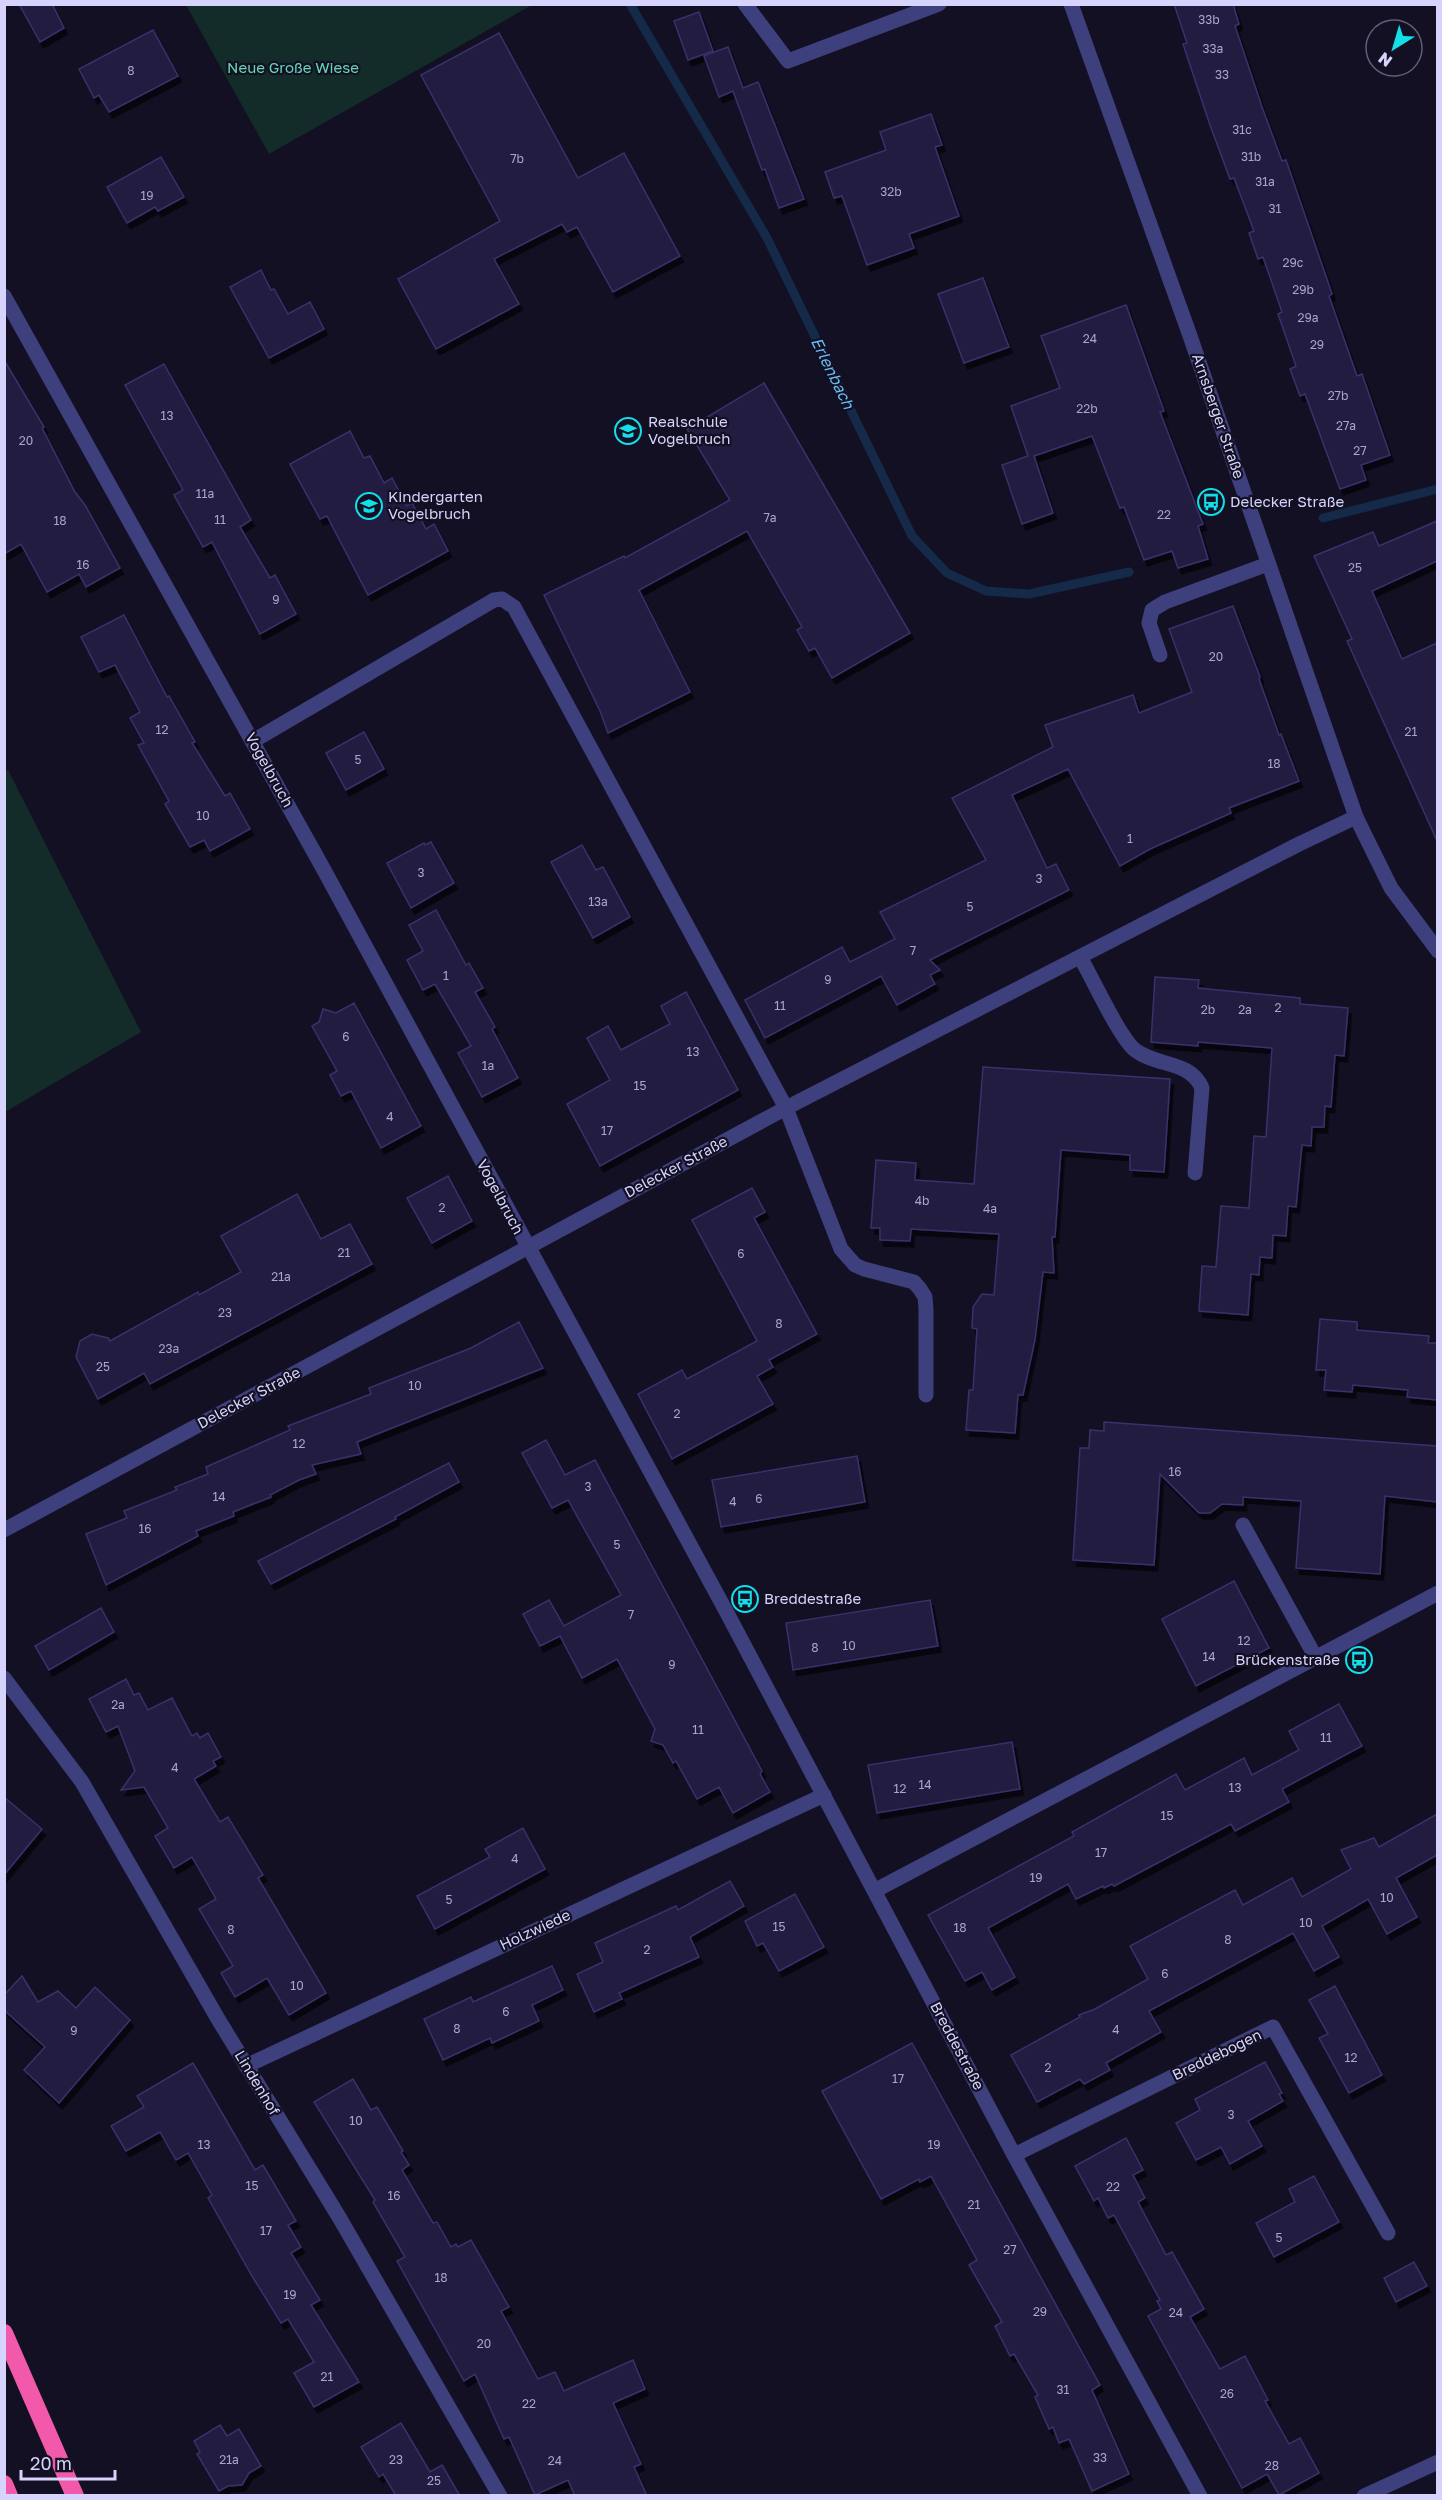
<svg xmlns="http://www.w3.org/2000/svg" width="1442" height="2500" font-family="'Golos Text',sans-serif">
	<style>
		.green { fill: #132b29 }
		.lines { fill: none; stroke-linecap: round; stroke-linejoin: round }
		.stream { stroke: #142a48; stroke-width: 9 }
		.building { fill: #221d41; stroke: #39316b; stroke-width: 1.5; filter: url(#shadow) }
		.minor { stroke: #3e3f7d; stroke-width: 15 }
		.highway { stroke: #f259aa; stroke-width: 18 }
		.labels { text-anchor: middle; stroke-width: 4.5; stroke-linejoin: round; paint-order: stroke }
		.number-label { font-size: 12px; fill: #a9a6cd }
		.park-label { font-size: 15px; fill: #66d6b4; stroke: #121022 }
		.street-label { font-size: 15px; fill: #d6d4fc; stroke: #121022 }
		.poi-label { font-size: 15px; fill: #d6d4fc; stroke: #121022; text-anchor: start }
		.water-label { font-size: 16px; font-style: italic; fill: #6abbf3; stroke: #121022 }
	</style>
	<defs>
		<filter id="shadow"><feDropShadow dx="3.5" dy="6" stdDeviation="0" flood-color="#0009"/></filter>
	</defs>
	<rect width="100%" height="100%" fill="#121022"/>
	<g class="green">
		<path d="M186,5h346l-263,149z"/>
		<path d="M8,770l133,262 -136,80 -1,-340z"/>
	</g>
	<g class="lines">
		<g class="stream">
			<path d="M630,4l137,234 145,298 35,37 39,18 43,3 100,-22"/>
			<path d="M1323,518l115,-29"/>
		</g>
	</g>
	<g class="building">
		<path d="M19,4h33l12,24 -24,14z"/>
		<path d="M1174,4h59l6,20 -4,2 27,81 20,54 4,-1 46,134 -3,2 28,80 5,-2 28,81 -29,10 5,15 -26,9 -35,-95 -5,2 -10,-27 6,-3 -18,-52 4,-2 -19,-55 -5,2 -9,-26 5,-2 -20,-53 -4,1 -20,-54 -27,-81 4,-1z"/>
		<path d="M699,12l14,39 -25,9 -14,-39z"/>
		<path d="M153,30l25,46 -69,36 -10,-17 -5,3 -15,-29z"/>
		<path d="M499,33l79,145 46,-25 56,103 -67,36 -36,-65 -10,5 -5,-8 -68,35 25,45 -83,45 -38,-70 102,-58 -79,-146z"/>
		<path d="M728,47l15,41 15,-6 46,117 -25,9 -14,-39 -3,1 -29,-79 -14,6 -15,-41z"/>
		<path d="M931,114l11,31 -7,2 24,69 -50,18 5,14 -47,17 -25,-69 -8,2 -9,-26 61,-22 -6,-18z"/>
		<path d="M161,157l23,40 -26,14 -3,-4 -28,16 -20,-36z"/>
		<path d="M261,270l10,20 3,-1 14,25 22,-12 14,27 -55,29 -39,-71z"/>
		<path d="M983,278l26,69 -45,16 -26,-69z"/>
		<path d="M1126,305l38,106 -4,1 43,112 -5,2 10,33 -30,9 -6,-17 -28,9 -20,-53 -4,1 -28,-72 -58,20 19,57 -31,11 -20,-59 26,-9 -17,-50 49,-18 -19,-52z"/>
		<path d="M4,360l40,67 -2,1 33,64 10,13 35,63 -34,19 -7,-13 -32,18 -26,-48 -17,10z"/>
		<path d="M164,364l87,156 -11,7 30,51 5,-3 21,39 -36,20 -48,-92 -9,5 -29,-52 9,-5 -58,-105z"/>
		<path d="M764,383l146,250 -78,45 -17,-30 -6,3 -12,-21 5,-3 -55,-96 -108,59 51,102 -82,41 -8,-22 -56,-116 80,-39 1,2 105,-58 -43,-71z"/>
		<path d="M350,431l14,27 6,-2 14,27 8,-5 15,28 5,-3 14,26 8,-5 14,27 -80,44 -41,-79 -7,3 -30,-55z"/>
		<path d="M1437,521v40l-65,30 30,68 35,-16v198l-90,-200 5,-2 -38,-83 59,-24 6,14z"/>
		<path d="M1233,606l27,71 -1,2 20,56 2,-1 18,47 -70,27 2,5 -81,36 -30,17 -52,-97 -56,26 35,73 9,-4 13,26 -139,70 10,10 -10,5 5,9 -38,21 -16,-29 -116,62 -20,-38 97,-53 8,15 45,-23 -15,-27 106,-52 -34,-62 101,-51 -8,-22 88,-30 6,18 53,-21 -23,-63z"/>
		<path d="M124,615l43,82 2,-1 26,46 -3,1 33,53 5,-3 20,36 -40,22 -6,-11 -14,7 -25,-43 4,-3 -31,-56 6,-2 -14,-25 10,-6 -25,-47 -16,7 -18,-35z"/>
		<path d="M364,732l20,37 -38,21 -20,-37z"/>
		<path d="M431,842l23,41 -43,25 -24,-45 37,-20 1,2z"/>
		<path d="M582,845l14,25 7,-3 27,50 -37,21 -42,-76z"/>
		<path d="M436,910l30,55 3,-2 14,25 -8,4 20,35 -3,2 26,49 -36,19 -24,-44 13,-7 -36,-62 -12,6 -16,-30 16,-9 -14,-26z"/>
		<path d="M1155,977l44,3 -1,8 102,10v6l48,4 -4,48 -9,-1 -4,52 -6,-1 -1,21h-12l-1,19 -9,-1 -6,62 -8,-1 -2,30 -13,-1 -1,23 -12,-1 -1,18 -8,-1 -3,41 -49,-4 3,-45 14,1 5,-61 28,2 5,-72 12,1 6,-89 -74,-6v4l-47,-4z"/>
		<path d="M686,992l52,98 -138,76 -33,-62 43,-24 -23,-42 21,-12 13,24 49,-26 -9,-18z"/>
		<path d="M354,1003l67,123 -40,22 -30,-57 -10,5 -11,-21 7,-4 -25,-45 7,-4 4,-13 13,4z"/>
		<path d="M983,1067l187,12 -6,93 -34,-2v-15l-69,-5 -6,87h-3l2,36 -11,-1 -8,68 -12,55h-5l-3,38 -49,-3 3,-40h4l4,-61 -5,-1 1,-21 9,-13 12,1 5,-61 -88,-5 -1,12 -30,-1v-12h-9l5,-68 40,3 -1,17 59,4z"/>
		<path d="M448,1176l24,45 -40,22 -25,-45z"/>
		<path d="M752,1188l13,24 -11,6 63,116 -48,26 4,7 -16,9 16,28 -101,55 -34,-65 44,-24 5,9 70,-38 -65,-121z"/>
		<path d="M297,1194l24,45 29,-15 22,40 -222,120 -6,-11 -46,26 -22,-42 4,-16 12,-7 16,4 2,3 88,-49 1,3 42,-23 -20,-36z"/>
		<path d="M1320,1319l37,3v8l72,6 -1,7h9v57l-30,-3 1,-7 -55,-5 -1,7 -28,-2 2,-20h-10z"/>
		<path d="M519,1322l24,46 -186,74 4,12 -49,11 4,9 -17,6 -29,15 1,2 -38,15 1,4 -38,15 2,5 -92,49 -20,-51 41,-16 -3,-7 53,-21 -2,-3 33,-13 -2,-7 84,-37 -2,-4 83,-32 -2,-6 102,-40z"/>
		<path d="M1104,1422l333,24v56l-52,-6 -5,78 -84,-6 5,-67 -58,-4v8l-21,-1 -12,9h-11l-39,-39 -6,91 -81,-5 7,-112h9l1,-18 14,1z"/>
		<path d="M546,1440l19,35 30,-15 167,311 -2,3 10,18 -37,21 -14,-26 -22,12 -21,-38 -3,2 -10,-18 -12,-4 4,-12 -38,-70 -35,19 -22,-42 -20,10 -17,-32 26,-14 15,26 57,-31 -53,-95 -16,8 -30,-55z"/>
		<path d="M857,1456l8,46 -144,25 -9,-47z"/>
		<path d="M449,1463l10,19 -64,35 1,2 -125,65 -13,-23z"/>
		<path d="M1234,1581l35,67 -73,38 -34,-67z"/>
		<path d="M930,1600l8,46 -145,24 -7,-47z"/>
		<path d="M101,1608l13,24 -65,38 -14,-24z"/>
		<path d="M126,1679l8,16 5,-2 9,17 24,-12 20,38 5,-3 3,5 8,-5 13,24 -8,4 3,5 -22,13 26,43 8,-5 35,58 -5,3 68,115 -37,22 -22,-37 -32,19 -14,-24 12,-7 -34,-57 17,-10 -24,-42 -18,11 -19,-32 13,-8 -24,-41 -23,3 14,-19 -17,-45 -12,6 -17,-33z"/>
		<path d="M1339,1704l23,42 -80,43 7,13 -54,29 -4,-7 -117,62 -2,-2 -8,4 -1,-2 -27,13 -8,-15 -80,44 27,49 -23,13 -10,-18 -17,9 -37,-66 146,-79 -2,-4 104,-58 9,16 59,-32 8,17 47,-25 -10,-19z"/>
		<path d="M1012,1742l8,47 -143,24 -9,-48z"/>
		<path d="M4,1797l38,32 -38,46z"/>
		<path d="M1437,1814v41l-41,23 21,39 -30,17 -19,-35 -46,27 17,31 -25,14 -21,-38 -144,78 12,21 -55,31 4,7 -26,14 -4,-5 -43,23 -26,-47 69,-38 -1,-2 16,-6 53,-30 -18,-33 105,-56 8,15 49,-27 10,19 49,-28 -10,-19 33,-12 5,9z"/>
		<path d="M523,1828l22,41 -110,60 -18,-33 73,-39 -5,-8z"/>
		<path d="M730,1881l14,25 -54,31 9,20 -80,36 3,6 -28,13 -17,-38 26,-12 -8,-19 81,-37 2,4z"/>
		<path d="M795,1894l29,53 -45,24 -16,-28 -6,3 -12,-25z"/>
		<path d="M552,1966l11,24 -31,15 7,16 -47,22 -2,-5 -47,22 -19,-41 47,-22 2,5z"/>
		<path d="M22,1976l16,26 20,-11 18,17 19,-21 35,33 -71,83 -35,-33 21,-23 -41,-37v-15z"/>
		<path d="M1335,1986l47,89 -33,18 -30,-55 9,-4 -19,-34z"/>
		<path d="M912,2043l188,342 -8,5 37,84 -37,17 -23,-52 -10,4 -6,-16 -4,2 -14,-32 3,-2 -24,-41 -4,2 -15,-30 7,-4 -33,-57 8,-5 -46,-84 -11,6 -1,-3 -38,20 -59,-108z"/>
		<path d="M1265,2062l17,31 -3,1 4,7 -35,20 14,25 -32,18 -9,-17 -25,13 -20,-37 24,-13 -5,-11z"/>
		<path d="M193,2063l62,107 8,-5 33,56 -8,4 13,22 -10,6 29,47 -9,5 48,77 -45,25 -20,-34 20,-11 -26,-43 -7,4 -29,-47 -44,-78 4,-3 -24,-42 -12,7 -16,-28 -34,19 -15,-25 33,-19 -7,-11z"/>
		<path d="M353,2079l18,31 6,-3 26,44 -2,1 8,13 -7,5 31,53 4,-1 14,25 5,-3 2,3 13,-7 38,67 -8,4 37,68 17,-7 9,19 69,-31 12,29 -32,14 28,61 -7,3 13,29h-72l-7,-16 -33,15 -26,-58 -5,2 -29,-65 -11,7 -67,-120 8,-4 -32,-55 2,-2 -61,-98z"/>
		<path d="M1126,2138l17,32 -10,5 12,23 -7,4 28,53 6,-3 32,57 -14,8 30,52 25,-13 23,44 -3,1 24,43 11,-6 19,35 -40,22 -12,-21 -25,14 -94,-172 13,-7 -4,-8 3,-1 -46,-85 -6,3 -10,-20 -4,3 -19,-35z"/>
		<path d="M1314,2176l25,46 -65,35 -18,-34 39,-21 -6,-13z"/>
		<path d="M1414,2262l13,24 -31,16 -12,-24z"/>
		<path d="M401,2423l29,49 12,-7 18,31h-68l3,-2 -12,-20 -4,3 -18,-30z"/>
		<path d="M220,2425l7,11 12,-7 22,37 -12,7 -7,12 -14,1 -9,5 -22,-37 3,-2 -6,-11z"/>
	</g>
	<g class="lines">
		<g class="minor">
			<path d="M745,4l43,57 151,-57"/>
			<path d="M1071,4l118,329 167,484 35,71 47,63"/>
			<path d="M4,296l320,574 402,741 288,544 186,341"/>
			<path d="M1160,655l-11,-32 3,-13 13,-8 103,-38"/>
			<path d="M253,741l241,-141 8,-1 12,8 272,501 55,141 14,16 9,4 50,13 6,7 5,8 1,12v86"/>
			<path d="M1080,957c12,20 39,80 55,93 22,17 55,10 67,38l-7,85"/>
			<path d="M1243,1525l73,133"/>
			<path d="M4,1530l782,-422 513,-264 57,-27"/>
			<path d="M4,1678l78,104 136,237 121,198 161,279"/>
			<path d="M876,1890l562,-297"/>
			<path d="M246,2066l578,-271"/>
			<path d="M1014,2155l259,-128 115,206"/>
			<path d="M1364,2496l74,-34"/>
		</g>
		<g class="highway">
			<path d="M4,2333l71,163"/>
			<path d="M4,2484l5,12"/>
		</g>
	</g>
	<defs>
		<symbol id="school-ring" viewBox="-11 -11 22 22"><circle r="9.5" fill="#121022" stroke="#13dfe9" stroke-width="1.5"/><path d="M0-5L7-2L0 1L-7-2ZM-4 1L0 2.5L4 1V4Q0 6-4 4Z" fill="#13dfe9"/></symbol>
		<symbol id="bus-ring" viewBox="-11 -11 22 22"><circle r="9.5" fill="#121022" stroke="#13dfe9" stroke-width="1.5"/><path d="M-5-6H5V4H4V6H2V4H-2V6H-4V4H-5ZM-3.5-4V0h7V-4ZM-3.5 1.2v1.5H-2V1.2ZM2 1.2v1.5H3.5V1.2Z" fill="#13dfe9"/></symbol>
	</defs>
	<g fill-rule="evenodd">
		<use href="#school-ring" x="613" y="416" width="30" height="30"/>
		<use href="#bus-ring" x="1196" y="487" width="30" height="30"/>
		<use href="#school-ring" x="354" y="491" width="30" height="30"/>
		<use href="#bus-ring" x="730" y="1584" width="30" height="30"/>
		<use href="#bus-ring" x="1344" y="1645" width="30" height="30"/>
	</g>
	<g class="labels">
		<g class="number-label">
			<text x="1209" y="24">33b</text>
			<text x="1213" y="53">33a</text>
			<text x="131" y="75">8</text>
			<text x="1222" y="79">33</text>
			<text x="1242" y="134">31c</text>
			<text x="1251" y="161">31b</text>
			<text x="517" y="163">7b</text>
			<text x="1265" y="186">31a</text>
			<text x="891" y="196">32b</text>
			<text x="147" y="200">19</text>
			<text x="1275" y="213">31</text>
			<text x="1293" y="267">29c</text>
			<text x="1303" y="294">29b</text>
			<text x="1308" y="322">29a</text>
			<text x="1090" y="343">24</text>
			<text x="1317" y="349">29</text>
			<text x="1338" y="400">27b</text>
			<text x="1087" y="413">22b</text>
			<text x="167" y="420">13</text>
			<text x="1346" y="430">27a</text>
			<text x="26" y="445">20</text>
			<text x="1360" y="455">27</text>
			<text x="205" y="498">11a</text>
			<text x="1164" y="519">22</text>
			<text x="770" y="522">7a</text>
			<text x="220" y="524">11</text>
			<text x="60" y="525">18</text>
			<text x="83" y="569">16</text>
			<text x="1355" y="572">25</text>
			<text x="276" y="604">9</text>
			<text x="1216" y="661">20</text>
			<text x="162" y="734">12</text>
			<text x="1411" y="736">21</text>
			<text x="358" y="764">5</text>
			<text x="1274" y="768">18</text>
			<text x="203" y="820">10</text>
			<text x="1130" y="843">1</text>
			<text x="421" y="877">3</text>
			<text x="1039" y="883">3</text>
			<text x="598" y="906">13a</text>
			<text x="970" y="911">5</text>
			<text x="913" y="955">7</text>
			<text x="446" y="980">1</text>
			<text x="828" y="984">9</text>
			<text x="780" y="1010">11</text>
			<text x="1278" y="1012">2</text>
			<text x="1208" y="1014">2b</text>
			<text x="1245" y="1014">2a</text>
			<text x="346" y="1041">6</text>
			<text x="693" y="1056">13</text>
			<text x="488" y="1070">1a</text>
			<text x="640" y="1090">15</text>
			<text x="390" y="1121">4</text>
			<text x="607" y="1135">17</text>
			<text x="922" y="1205">4b</text>
			<text x="442" y="1212">2</text>
			<text x="990" y="1213">4a</text>
			<text x="344" y="1257">21</text>
			<text x="741" y="1258">6</text>
			<text x="281" y="1281">21a</text>
			<text x="225" y="1317">23</text>
			<text x="779" y="1328">8</text>
			<text x="169" y="1353">23a</text>
			<text x="103" y="1371">25</text>
			<text x="415" y="1390">10</text>
			<text x="677" y="1418">2</text>
			<text x="299" y="1448">12</text>
			<text x="1175" y="1476">16</text>
			<text x="588" y="1491">3</text>
			<text x="219" y="1501">14</text>
			<text x="759" y="1503">6</text>
			<text x="733" y="1506">4</text>
			<text x="145" y="1533">16</text>
			<text x="617" y="1549">5</text>
			<text x="631" y="1619">7</text>
			<text x="1244" y="1645">12</text>
			<text x="849" y="1650">10</text>
			<text x="815" y="1652">8</text>
			<text x="1209" y="1661">14</text>
			<text x="672" y="1669">9</text>
			<text x="118" y="1709">2a</text>
			<text x="698" y="1734">11</text>
			<text x="1326" y="1742">11</text>
			<text x="175" y="1772">4</text>
			<text x="925" y="1789">14</text>
			<text x="1235" y="1792">13</text>
			<text x="900" y="1793">12</text>
			<text x="1167" y="1820">15</text>
			<text x="1101" y="1857">17</text>
			<text x="515" y="1863">4</text>
			<text x="1036" y="1882">19</text>
			<text x="1387" y="1902">10</text>
			<text x="449" y="1904">5</text>
			<text x="1306" y="1927">10</text>
			<text x="779" y="1931">15</text>
			<text x="960" y="1932">18</text>
			<text x="231" y="1934">8</text>
			<text x="1228" y="1944">8</text>
			<text x="647" y="1954">2</text>
			<text x="1165" y="1978">6</text>
			<text x="297" y="1990">10</text>
			<text x="506" y="2016">6</text>
			<text x="457" y="2033">8</text>
			<text x="1116" y="2034">4</text>
			<text x="74" y="2035">9</text>
			<text x="1351" y="2062">12</text>
			<text x="1048" y="2072">2</text>
			<text x="898" y="2083">17</text>
			<text x="1231" y="2119">3</text>
			<text x="356" y="2125">10</text>
			<text x="204" y="2149">13</text>
			<text x="934" y="2149">19</text>
			<text x="252" y="2190">15</text>
			<text x="1113" y="2191">22</text>
			<text x="394" y="2200">16</text>
			<text x="974" y="2209">21</text>
			<text x="266" y="2235">17</text>
			<text x="1279" y="2242">5</text>
			<text x="1010" y="2254">27</text>
			<text x="441" y="2282">18</text>
			<text x="290" y="2299">19</text>
			<text x="1040" y="2316">29</text>
			<text x="1176" y="2317">24</text>
			<text x="484" y="2348">20</text>
			<text x="327" y="2381">21</text>
			<text x="1063" y="2394">31</text>
			<text x="1227" y="2398">26</text>
			<text x="529" y="2408">22</text>
			<text x="1100" y="2462">33</text>
			<text x="229" y="2464">21a</text>
			<text x="396" y="2464">23</text>
			<text x="555" y="2465">24</text>
			<text x="1272" y="2470">28</text>
			<text x="434" y="2485">25</text>
		</g>
		<g class="park-label">
			<text x="293" y="73">Neue Große Wiese</text>
		</g>
		<g class="street-label">
			<text transform="translate(1218 416) rotate(71)" y="5">Arnsberger Straße</text>
			<text transform="translate(269 770) rotate(61)" y="5">Vogelbruch</text>
			<text transform="translate(676 1167) rotate(-28)" y="5">Delecker Straße</text>
			<text transform="translate(500 1197) rotate(62)" y="5">Vogelbruch</text>
			<text transform="translate(249 1398) rotate(-28)" y="5">Delecker Straße</text>
			<text transform="translate(535 1930) rotate(-25)" y="5">Holzwiede</text>
			<text transform="translate(957 2046) rotate(62)" y="5">Breddestraße</text>
			<text transform="translate(1217 2055) rotate(-26)" y="5">Breddebogen</text>
			<text transform="translate(257 2083) rotate(59)" y="5">Lindenhof</text>
		</g>
		<g class="poi-label">
			<text x="648" y="427">Realschule<tspan x="648" dy="17">Vogelbruch</tspan></text>
			<text x="388" y="502">Kindergarten<tspan x="388" dy="17">Vogelbruch</tspan></text>
			<text x="1230" y="507">Delecker Straße</text>
			<text x="764" y="1604">Breddestraße</text>
			<text x="1340" y="1665" text-anchor="end">Brückenstraße</text>
		</g>
		<g class="water-label">
			<text transform="translate(833 373) rotate(64)" y="6">Erlenbach</text>
		</g>
	</g>
	<rect width="1442" height="2500" fill="none" stroke="#d6d4fc" stroke-width="12"/>
	<g transform="translate(1394 48) rotate(217)"><circle r="28" fill="#121022" stroke="#605e79" stroke-width="1.5"/>
	<path d="M0-4.5L10 22L0 15L-10 22Z" fill="#13dfe9"/>
	<text y="-9" font-size="16" font-weight="bold" text-anchor="middle" fill="#d6d4fc">N</text>
	</g>
	<path d="M21 2470v9h94v-9" fill="none" stroke="#d6d4fc" stroke-width="3"/>
	<text x="30" y="2470" font-size="18" fill="#d6d4fc" stroke="#121022" stroke-width="4.5" paint-order="stroke">20 m</text>
</svg>
